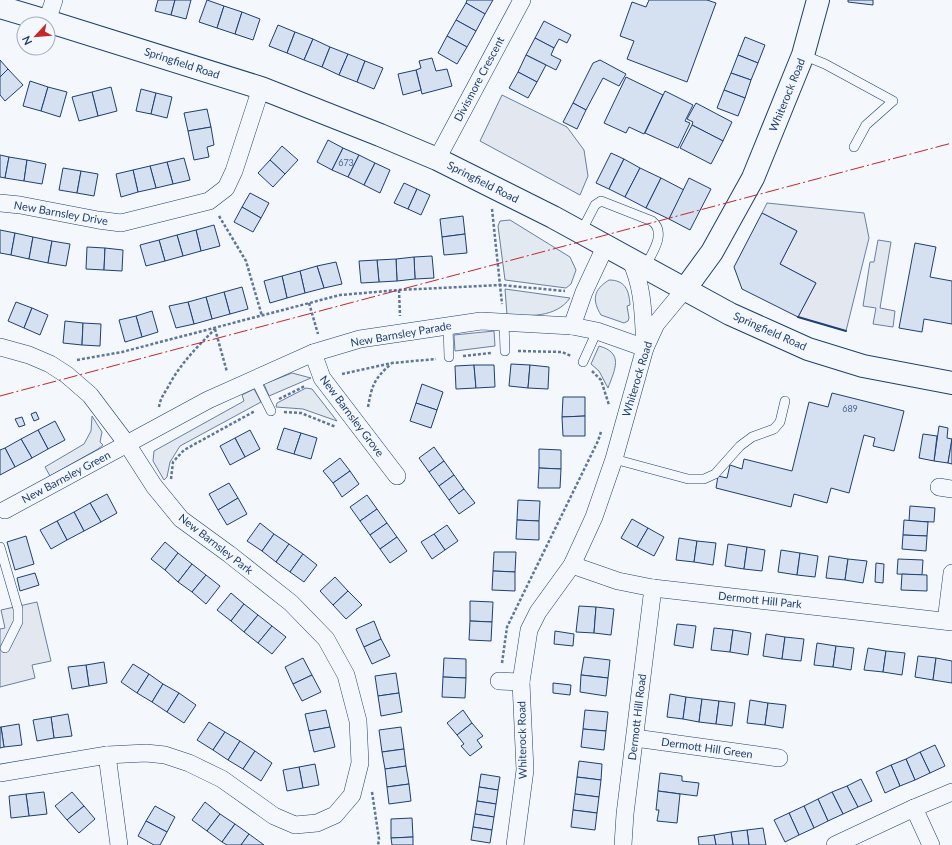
<svg xmlns="http://www.w3.org/2000/svg" width="952" height="845" font-family="Lato,sans-serif">
	<style>
		.green { fill: #e3e9f0; stroke: #687fa3 }
		.parking { fill: #e3e8f0; stroke: #687fa3 }
		.building { fill: #d5e0f0; stroke: #1d3f73 }
		.lines { fill: none; stroke-linecap: round; stroke-linejoin: round }
		.lane-casing { stroke: #1d3f73; stroke-width: 10 }
		.street-casing { stroke: #1d3f73; stroke-width: 18 }
		.secondary-casing { stroke: #1d3f73; stroke-width: 24 }
		.highway-casing { stroke: #1d3f73; stroke-width: 24 }
		.path { stroke: #5e769c; stroke-width: 2.5; stroke-dasharray: 3 2; stroke-linecap: butt }
		.lane { stroke: #f4f7fb; stroke-width: 9 }
		.street { stroke: #f4f7fb; stroke-width: 17 }
		.secondary { stroke: #f4f7fb; stroke-width: 22 }
		.highway { stroke: #f4f7fb; stroke-width: 22 }
		.wall { stroke: #1d3f73; stroke-width: 2 }
		.power { stroke: #c62828; stroke-width: 1; stroke-dasharray: 14 3 2 3; stroke-linecap: butt }
		.labels { text-anchor: middle; stroke-width: 3; stroke-linejoin: round; paint-order: stroke }
		.number-label { font-size: 9px; fill: #4b6792 }
		.street-label { font-size: 11px; fill: #1d3f73; stroke: #f4f7fb }
	</style>
	<rect width="100%" height="100%" fill="#f4f7fb"/>
	<g class="green">
		<path d="M510,220l60,37 6,13 -5,14 -5,4 -61,-8 -7,-54 2,-5z"/>
		<path d="M609,280c16,0 20,10 21,25l-3,1 2,12 -1,3 -4,2 -23,-8c-9,-15 -8,-25 8,-35z"/>
		<path d="M505,289l65,9c-14,20 -41,18 -63,17z"/>
		<path d="M494,331l1,15 -40,5 -1,-16z"/>
		<path d="M599,346c25,7 16,23 9,42l-9,-17 -8,-7z"/>
		<path d="M292,373l19,5 -42,18 -5,-12z"/>
		<path d="M306,388l6,1 25,32 -34,-12 -27,-2 1,-4z"/>
		<path d="M254,389l7,13 -81,44 -10,16 -3,15 -3,3 -11,-19 1,-10 90,-50 -2,-6z"/>
		<path d="M92,416l10,16 -2,10 3,3 -5,4 -48,27 -5,-9 39,-23 7,-13z"/>
	</g>
	<g class="parking">
		<path d="M502,95l65,32 17,23 4,26 -8,19 -100,-54z"/>
		<path d="M767,203l97,10 5,25 -23,93 -48,-14 18,-34 -36,-19 17,-33 -35,-18z"/>
		<path d="M878,240l13,2 -11,66 15,3 -2,16 -20,-3 3,-16 -13,-2 7,-44h4z"/>
		<path d="M37,602l14,59 -19,4 3,13 -35,9v-58l5,-1 -4,-18z"/>
	</g>
	<g class="building">
		<path d="M158,0h17l-4,15 -16,-4z"/>
		<path d="M175,0h16l-5,19 -15,-4z"/>
		<path d="M207,0l17,6 -7,22 -18,-6z"/>
		<path d="M467,0h26l-8,14 -19,-11z"/>
		<path d="M649,0h58l9,3 -29,79 -60,-23 7,-18 -14,-5 12,-34 14,5z"/>
		<path d="M848,0h25v5l-25,-3z"/>
		<path d="M466,3l19,11 -9,17 -20,-11z"/>
		<path d="M224,6l18,6 -7,22 -18,-6z"/>
		<path d="M242,12l18,7 -7,21 -18,-6z"/>
		<path d="M456,20l20,11 -9,16 -20,-11z"/>
		<path d="M544,21l27,14 -4,8 -8,-4 -5,9 -19,-10z"/>
		<path d="M278,25l17,7 -8,21 -18,-7z"/>
		<path d="M295,32l18,7 -9,21 -17,-7z"/>
		<path d="M447,36l20,11 -10,17 -19,-11z"/>
		<path d="M745,37l20,8 -7,18 -20,-8z"/>
		<path d="M535,38l19,10 -3,7 10,5 -5,10 -30,-15z"/>
		<path d="M313,39l17,8 -8,20 -18,-7z"/>
		<path d="M330,47l18,7 -9,21 -17,-8z"/>
		<path d="M348,54l17,7 -8,21 -18,-7z"/>
		<path d="M526,55l20,10 -9,17 -19,-10z"/>
		<path d="M738,55l20,8 -7,17 -20,-7z"/>
		<path d="M432,58l4,13 11,-2 5,17 -30,8 -6,-24 5,-2 -2,-7z"/>
		<path d="M0,60l8,9 -8,8z"/>
		<path d="M600,60l26,14 -7,12 -16,-8 -17,32 -13,-7 20,-40z"/>
		<path d="M365,61l18,7 -9,21 -17,-7z"/>
		<path d="M8,69l15,16 -18,16 -5,-6v-18z"/>
		<path d="M416,70l5,20 -18,5 -5,-21z"/>
		<path d="M518,72l19,10 -9,16 -19,-10z"/>
		<path d="M731,73l20,7 -6,18 -21,-8z"/>
		<path d="M626,77l37,18 -19,39 -15,-7 -3,6 -22,-10z"/>
		<path d="M30,81l18,6 -7,24 -18,-5z"/>
		<path d="M48,87l19,5 -7,25 -19,-6z"/>
		<path d="M111,87l6,24 -19,5 -6,-24z"/>
		<path d="M141,89l15,4 -5,21 -15,-3z"/>
		<path d="M724,90l21,8 -7,18 -21,-8z"/>
		<path d="M665,91l28,14 -8,16 5,2 -12,25 -33,-15z"/>
		<path d="M92,92l6,24 -19,5 -7,-24z"/>
		<path d="M156,93l16,4 -5,21 -16,-4z"/>
		<path d="M573,103l13,7 -9,19 -14,-7z"/>
		<path d="M696,103l36,19 -9,19 -31,-16 1,-3 -6,-3z"/>
		<path d="M207,109l4,18 -23,4 -4,-18z"/>
		<path d="M692,125l31,16 -12,23 -31,-16z"/>
		<path d="M211,127l3,18 -7,2 2,10 -15,3 -6,-29z"/>
		<path d="M328,140l15,8 -11,22 -15,-8z"/>
		<path d="M282,146l16,14 -13,14 -15,-14z"/>
		<path d="M343,148l16,7 -11,22 -16,-7z"/>
		<path d="M611,153l13,6 -15,30 -13,-6z"/>
		<path d="M0,155l9,2 -4,21 -5,-1z"/>
		<path d="M359,155l16,8 -11,22 -16,-8z"/>
		<path d="M9,157l18,3 -3,21 -19,-3z"/>
		<path d="M184,158l6,22 -17,4 -6,-22z"/>
		<path d="M624,159l16,9 -15,29 -16,-8z"/>
		<path d="M27,160l19,4 -4,20 -18,-3z"/>
		<path d="M270,160l15,14 -12,13 -15,-14z"/>
		<path d="M167,162l6,22 -17,4 -6,-22z"/>
		<path d="M375,163l15,7 -10,23 -16,-8z"/>
		<path d="M150,166l6,22 -18,4 -5,-22z"/>
		<path d="M63,168l18,3 -4,22 -18,-3z"/>
		<path d="M640,168l21,10 -15,30 -21,-11z"/>
		<path d="M133,170l5,22 -17,5 -5,-23z"/>
		<path d="M81,171l17,3 -4,22 -17,-3z"/>
		<path d="M661,178l23,12 -15,29 -23,-11z"/>
		<path d="M689,178l22,11 -21,41 -21,-11z"/>
		<path d="M404,183l13,6 -9,20 -14,-6z"/>
		<path d="M417,189l13,6 -9,20 -13,-6z"/>
		<path d="M250,193l19,10 -8,15 -19,-11z"/>
		<path d="M242,207l19,11 -8,14 -19,-10z"/>
		<path d="M762,213l35,18 -17,33 36,19 -18,34 -56,-28 -8,-22z"/>
		<path d="M463,216l2,18 -23,3 -2,-18z"/>
		<path d="M214,225l6,21 -19,5 -5,-21z"/>
		<path d="M0,230l15,3 -4,22 -11,-2z"/>
		<path d="M196,230l5,21 -18,5 -6,-21z"/>
		<path d="M15,233l18,4 -4,22 -18,-4z"/>
		<path d="M465,234l2,19 -23,2 -2,-18z"/>
		<path d="M177,235l6,21 -18,5 -6,-21z"/>
		<path d="M33,237l19,4 -4,22 -19,-4z"/>
		<path d="M159,240l6,21 -19,5 -6,-21z"/>
		<path d="M52,241l18,3 -4,22 -18,-3z"/>
		<path d="M915,243l21,4 -6,30 22,4v43l-28,-5 -2,13 -23,-4z"/>
		<path d="M87,247l18,1 -1,22 -18,-1z"/>
		<path d="M105,248l18,2 -1,21 -18,-1z"/>
		<path d="M432,256l2,22 -19,1 -1,-22z"/>
		<path d="M414,257l1,22 -18,2 -1,-22z"/>
		<path d="M396,259l1,22 -18,1 -2,-22z"/>
		<path d="M377,260l2,22 -18,1 -2,-22z"/>
		<path d="M336,262l6,22 -18,4 -7,-22z"/>
		<path d="M317,266l7,22 -19,5 -5,-22z"/>
		<path d="M300,271l5,22 -18,5 -5,-22z"/>
		<path d="M282,276l5,22 -17,5 -6,-22z"/>
		<path d="M242,287l6,22 -18,5 -6,-22z"/>
		<path d="M224,292l6,22 -18,5 -6,-22z"/>
		<path d="M206,297l6,22 -18,5 -6,-22z"/>
		<path d="M16,302l16,6 -8,20 -16,-7z"/>
		<path d="M188,302l6,22 -18,4 -7,-22z"/>
		<path d="M32,308l16,7 -8,20 -16,-7z"/>
		<path d="M152,311l6,21 -16,5 -6,-21z"/>
		<path d="M136,316l6,21 -17,5 -6,-22z"/>
		<path d="M65,321l18,2 -1,22 -19,-2z"/>
		<path d="M83,323l18,1 -1,22 -18,-1z"/>
		<path d="M511,364l19,1 -2,23 -19,-2z"/>
		<path d="M474,365l2,23 -20,1 -1,-23z"/>
		<path d="M474,365h20l1,22 -19,1z"/>
		<path d="M530,365l19,2 -1,22 -20,-1z"/>
		<path d="M422,384l21,8 -6,18 -21,-7z"/>
		<path d="M832,393l72,18 -10,40 -21,-5 2,-8 -11,-3 -15,58 -18,-5 -4,15 -33,-9 -3,13 -75,-19 2,-12 9,2 3,-13 12,4 2,-10 48,12 17,-69 19,5z"/>
		<path d="M563,397h22v19l-23,1z"/>
		<path d="M416,403l21,7 -6,18 -21,-7z"/>
		<path d="M36,412l3,7 -5,2 -3,-7z"/>
		<path d="M585,416v20h-22l-1,-19z"/>
		<path d="M22,417l3,8 -6,2 -4,-8z"/>
		<path d="M55,421l10,19 -17,9 -10,-19z"/>
		<path d="M939,426l9,2 -1,10 5,1 -4,24 -14,-2z"/>
		<path d="M284,428l17,5 -7,21 -17,-5z"/>
		<path d="M38,430l10,19 -16,9 -11,-19z"/>
		<path d="M250,430l10,19 -15,8 -10,-19z"/>
		<path d="M301,433l16,5 -6,21 -17,-5z"/>
		<path d="M923,434l14,2 -3,25 -15,-3z"/>
		<path d="M235,438l10,19 -15,8 -10,-19z"/>
		<path d="M21,439l11,19 -17,9 -10,-19z"/>
		<path d="M952,439v25l-4,-1z"/>
		<path d="M434,447l10,14 -15,11 -10,-14z"/>
		<path d="M5,448l10,19 -15,8v-25z"/>
		<path d="M539,449l22,1v19l-22,-1z"/>
		<path d="M340,458l10,13 -17,12 -10,-12z"/>
		<path d="M444,461l10,14 -15,11 -10,-14z"/>
		<path d="M539,468l22,1 -1,19h-22z"/>
		<path d="M350,471l9,13 -17,13 -9,-14z"/>
		<path d="M454,475l10,14 -15,11 -10,-14z"/>
		<path d="M229,483l9,15 -20,12 -9,-16z"/>
		<path d="M464,489l11,14 -16,11 -10,-14z"/>
		<path d="M107,494l10,19 -16,9 -11,-19z"/>
		<path d="M367,495l10,14 -17,12 -10,-14z"/>
		<path d="M238,498l9,16 -20,11 -9,-15z"/>
		<path d="M518,500l22,1 -1,20 -22,-1z"/>
		<path d="M90,503l11,19 -17,9 -10,-19z"/>
		<path d="M910,506l25,2 -1,14 -25,-1z"/>
		<path d="M377,509l10,14 -17,12 -10,-14z"/>
		<path d="M74,512l10,19 -17,9 -10,-19z"/>
		<path d="M632,519l16,9 -11,19 -16,-9z"/>
		<path d="M517,520l22,1v19l-23,-1z"/>
		<path d="M904,520l24,2 -1,14 -24,-1z"/>
		<path d="M57,521l10,19 -16,9 -11,-19z"/>
		<path d="M260,523l14,11 -12,17 -15,-10z"/>
		<path d="M387,523l10,14 -17,12 -10,-14z"/>
		<path d="M447,525l11,16 -13,9 -11,-16z"/>
		<path d="M648,528l16,9 -10,19 -17,-9z"/>
		<path d="M274,534l15,10 -13,18 -14,-11z"/>
		<path d="M434,534l11,16 -13,9 -11,-17z"/>
		<path d="M903,535l24,1 -1,15 -24,-2z"/>
		<path d="M26,536l8,28 -19,6 -8,-28z"/>
		<path d="M397,537l10,14 -17,12 -10,-14z"/>
		<path d="M679,538l18,3 -3,21 -18,-2z"/>
		<path d="M697,541l19,2 -3,22 -19,-3z"/>
		<path d="M165,542l13,11 -13,17 -14,-11z"/>
		<path d="M289,544l14,10 -13,18 -14,-10z"/>
		<path d="M728,544l19,3 -3,22 -19,-3z"/>
		<path d="M747,547l18,3 -3,21 -18,-2z"/>
		<path d="M781,550l19,3 -3,22 -19,-3z"/>
		<path d="M494,552h22l-1,20 -22,-1z"/>
		<path d="M178,553l14,11 -14,18 -13,-12z"/>
		<path d="M800,553l18,3 -3,21 -18,-2z"/>
		<path d="M303,554l14,11 -13,17 -14,-10z"/>
		<path d="M829,556l19,3 -3,21 -19,-2z"/>
		<path d="M848,559l19,2 -4,22 -18,-3z"/>
		<path d="M898,559l25,1 -1,15 -25,-1z"/>
		<path d="M876,563l8,1 -1,19 -8,-1z"/>
		<path d="M192,564l14,11 -14,17 -14,-10z"/>
		<path d="M493,571l22,1v19l-23,-1z"/>
		<path d="M35,573l4,12 -19,6 -3,-13z"/>
		<path d="M902,574l25,1v16l-26,-1z"/>
		<path d="M206,575l14,11 -14,18 -14,-12z"/>
		<path d="M335,577l13,14 -15,14 -13,-14z"/>
		<path d="M348,591l14,14 -16,14 -13,-14z"/>
		<path d="M231,593l13,11 -13,17 -14,-11z"/>
		<path d="M470,601l23,1 -1,20 -22,-1z"/>
		<path d="M244,604l14,11 -14,17 -13,-11z"/>
		<path d="M579,606l17,1 -2,26 -18,-1z"/>
		<path d="M596,607l18,2 -3,26 -17,-2z"/>
		<path d="M258,615l14,11 -14,17 -14,-11z"/>
		<path d="M374,621l7,18 -17,8 -8,-18z"/>
		<path d="M470,621l22,1 -1,19 -22,-1z"/>
		<path d="M677,624l19,2 -3,22 -19,-3z"/>
		<path d="M272,626l14,11 -14,17 -14,-11z"/>
		<path d="M714,628l19,2 -3,22 -19,-2z"/>
		<path d="M733,630l18,3 -3,22 -18,-3z"/>
		<path d="M555,631l19,3 -1,12 -19,-2z"/>
		<path d="M766,634l19,3 -3,22 -19,-3z"/>
		<path d="M785,637l19,2 -3,22 -19,-2z"/>
		<path d="M381,639l9,17 -18,8 -8,-17z"/>
		<path d="M817,643l19,3 -3,21 -19,-2z"/>
		<path d="M836,646l18,2 -3,22 -18,-3z"/>
		<path d="M868,648l18,3 -3,21 -19,-2z"/>
		<path d="M886,651l19,2 -3,22 -19,-3z"/>
		<path d="M918,656l18,2 -3,22 -18,-3z"/>
		<path d="M584,657l26,3 -2,18 -27,-3z"/>
		<path d="M303,658l9,17 -19,9 -8,-17z"/>
		<path d="M444,658l22,1v19l-23,-1z"/>
		<path d="M936,658l16,3v22l-19,-3z"/>
		<path d="M104,662l3,21 -18,3 -3,-21z"/>
		<path d="M133,664l16,10 -12,19 -16,-11z"/>
		<path d="M86,665l3,21 -17,3 -4,-22z"/>
		<path d="M396,673l3,20 -21,3 -3,-20z"/>
		<path d="M149,674l14,10 -11,18 -15,-9z"/>
		<path d="M312,675l9,17 -19,9 -9,-17z"/>
		<path d="M581,675l27,3 -2,18 -26,-4z"/>
		<path d="M443,677l23,1 -1,20 -23,-1z"/>
		<path d="M553,683l18,2 -1,10 -17,-2z"/>
		<path d="M163,684l16,9 -12,19 -15,-10z"/>
		<path d="M179,693l17,12 -12,18 -17,-11z"/>
		<path d="M399,693l3,19 -21,4 -3,-20z"/>
		<path d="M670,694l16,3 -3,22 -16,-2z"/>
		<path d="M686,697l16,2 -3,23 -16,-3z"/>
		<path d="M702,699l17,2 -3,23 -17,-2z"/>
		<path d="M750,700l18,3 -3,22 -18,-2z"/>
		<path d="M719,701l16,2 -3,23 -16,-2z"/>
		<path d="M768,703l18,2 -3,23 -18,-3z"/>
		<path d="M326,710l4,17 -21,4 -4,-17z"/>
		<path d="M463,710l9,13 -15,12 -10,-12z"/>
		<path d="M585,710l23,2 -2,19 -23,-2z"/>
		<path d="M68,714l4,22 -18,2 -3,-21z"/>
		<path d="M51,717l3,21 -17,3 -4,-21z"/>
		<path d="M209,722l16,10 -12,18 -16,-10z"/>
		<path d="M472,723l11,13 -6,4 5,7 -12,9 -9,-10 3,-2 -7,-9z"/>
		<path d="M19,724l3,21 -18,2 -3,-20z"/>
		<path d="M0,727h1l3,20 -4,1z"/>
		<path d="M330,727l5,20 -21,5 -5,-21z"/>
		<path d="M401,727l3,22 -22,3 -3,-22z"/>
		<path d="M583,729l23,2 -2,19 -23,-3z"/>
		<path d="M225,732l15,9 -12,19 -15,-10z"/>
		<path d="M240,741l15,10 -12,18 -15,-9z"/>
		<path d="M935,745l10,21 -15,7 -10,-21z"/>
		<path d="M404,749l2,17 -21,3 -3,-17z"/>
		<path d="M255,751l17,12 -11,18 -18,-12z"/>
		<path d="M920,752l10,21 -15,7 -9,-21z"/>
		<path d="M906,759l9,21 -15,6 -9,-21z"/>
		<path d="M579,761l23,3 -1,16 -24,-3z"/>
		<path d="M315,764l4,21 -16,3 -4,-21z"/>
		<path d="M891,765l9,21 -15,7 -9,-21z"/>
		<path d="M406,766l3,18 -22,3 -2,-18z"/>
		<path d="M299,767l4,21 -16,3 -4,-21z"/>
		<path d="M660,773l22,3v5l17,2 -2,13 -39,-5z"/>
		<path d="M481,774l19,3 -2,13 -19,-3z"/>
		<path d="M577,777l24,3 -2,17 -24,-3z"/>
		<path d="M861,779l11,22 -14,6 -11,-21z"/>
		<path d="M409,784l2,17 -22,3 -2,-17z"/>
		<path d="M847,786l11,21 -15,7 -11,-22z"/>
		<path d="M479,787l19,3 -2,14 -19,-3z"/>
		<path d="M658,791l22,3 -3,29 -20,-2 2,-11h-3z"/>
		<path d="M44,792l3,22 -18,2 -3,-22z"/>
		<path d="M72,792l12,14 -17,14 -12,-14z"/>
		<path d="M832,792l11,22 -15,7 -10,-22z"/>
		<path d="M26,794l3,22 -18,2 -2,-22z"/>
		<path d="M575,794l24,3 -2,16 -24,-3z"/>
		<path d="M818,799l10,22 -14,7 -10,-22z"/>
		<path d="M477,801l19,3 -2,13 -19,-3z"/>
		<path d="M205,802l15,12 -13,17 -15,-11z"/>
		<path d="M84,806l11,13 -16,14 -12,-13z"/>
		<path d="M155,806l20,11 -8,15 -21,-11z"/>
		<path d="M804,806l10,22 -15,7 -10,-22z"/>
		<path d="M573,810l24,3 -2,17 -24,-3z"/>
		<path d="M789,813l10,22 -14,7 -11,-22z"/>
		<path d="M220,814l15,10 -13,18 -15,-11z"/>
		<path d="M475,814l19,3 -2,13 -19,-3z"/>
		<path d="M412,818l1,19 -22,1v-19z"/>
		<path d="M146,821l21,11 -7,13h-6l-16,-9z"/>
		<path d="M235,824l14,10 -8,11h-14l-5,-3z"/>
		<path d="M473,827l19,3 -2,13 -19,-3z"/>
		<path d="M763,828l3,17h-17l-2,-15z"/>
		<path d="M747,830l2,15h-16l-2,-13z"/>
		<path d="M731,832l2,13h-17l-2,-10z"/>
		<path d="M249,834l15,11h-23z"/>
		<path d="M714,835l2,10h-17l-1,-8z"/>
		<path d="M413,837v8h-21l-1,-7z"/>
	</g>
	<g class="lines">
		<defs>
			<g id="lane">
				<path d="M803,55l22,9 68,37 -27,24 -12,22"/>
				<path d="M581,232l14,-27 6,-4 51,20c15,12 0,32 -7,46"/>
				<path d="M504,322l1,29"/>
				<path d="M448,326l1,31"/>
				<path d="M583,362l14,-31"/>
				<path d="M255,379l16,32"/>
				<path d="M614,459l74,20h16l11,-5 25,-28 12,-9 22,-8 6,-7 5,-21"/>
				<path d="M0,547l18,62v13l-13,26"/>
			</g>
			<g id="street">
				<path d="M47,21l7,-21"/>
				<path d="M437,159l85,-159"/>
				<path d="M0,203l20,2 78,15 23,3 88,-22 17,-13 8,-17 27,-83"/>
				<path d="M572,326l12,-34 22,-47"/>
				<path d="M0,347l29,8 21,9 17,11 23,20 37,49 27,42 27,33 48,35 62,49 35,36 20,36 12,46 2,42 -8,32 -17,20 -18,8 -22,2 -21,-9 -52,-37 -33,-16 -24,-8 -19,-2 -39,2"/>
				<path d="M313,353l9,25 75,98"/>
				<path d="M939,487l13,2"/>
				<path d="M5,510l203,-110 105,-47 47,-14 121,-18 91,5 25,5 48,17c-2,-32 -1,-60 -15,-89"/>
				<path d="M572,565l46,16 35,7 299,34"/>
				<path d="M946,621l6,-48"/>
				<path d="M499,681l22,1"/>
				<path d="M635,738l144,20"/>
				<path d="M0,773l107,-18 12,90"/>
				<path d="M914,808l17,37"/>
				<path d="M515,845l10,-75 -4,-88 8,-52 9,-18 34,-47 22,-48 20,-58 31,-111 11,-24 29,-35"/>
				<path d="M623,845l2,-31 28,-226"/>
				<path d="M835,845l79,-37 38,-16"/>
			</g>
			<path id="secondary" d="M685,289l27,-37 41,-74 50,-123 15,-55"/>
			<path id="highway" d="M0,7l47,14 214,67 119,47 57,24 116,58 177,97 38,17 40,18 55,17 89,17"/>
		</defs>
		<use href="#lane" class="lane-casing"/>
		<use href="#street" class="street-casing"/>
		<use href="#secondary" class="secondary-casing"/>
		<use href="#highway" class="highway-casing"/>
		<g class="path">
			<path d="M492,209l10,95"/>
			<path d="M219,216l27,45 16,55"/>
			<path d="M399,290l1,26"/>
			<path d="M309,303l9,31"/>
			<path d="M215,329l12,43"/>
			<path d="M518,351l44,1 9,4"/>
			<path d="M463,356l28,-3"/>
			<path d="M77,360l45,-8 218,-57 59,-5 101,-5 65,6"/>
			<path d="M592,371l9,9 8,25"/>
			<path d="M342,374l50,-11 44,-4"/>
			<path d="M279,399l26,-13"/>
			<path d="M159,407c1,-8 5,-13 9,-20 12,-23 29,-40 47,-58"/>
			<path d="M368,407c4,-22 6,-28 23,-43"/>
			<path d="M284,412l17,1 35,14"/>
			<path d="M171,479l2,-17 11,-12 71,-39"/>
			<path d="M502,663l5,-36 91,-186 3,-9"/>
			<path d="M372,792l7,47 -1,6"/>
		</g>
		<use href="#lane" class="lane"/>
		<use href="#street" class="street"/>
		<use href="#secondary" class="secondary"/>
		<use href="#highway" class="highway"/>
		<path class="wall" d="M798,317l48,14"/>
		<path class="power" d="M0,396l952,-253"/>
	</g>
	<g class="labels">
		<g class="number-label">
			<text x="346" y="166">673</text>
			<text x="850" y="412">689</text>
		</g>
		<g class="street-label">
			<text transform="translate(182 63) rotate(18)" y="4">Springfield Road</text>
			<text transform="translate(479 79) rotate(-62)" y="4">Divismore Crescent</text>
			<text transform="translate(787 95) rotate(-68)" y="4">Whiterock Road</text>
			<text transform="translate(483 182) rotate(27)" y="4">Springfield Road</text>
			<text transform="translate(61 213) rotate(10)" y="4">New Barnsley Drive</text>
			<text transform="translate(770 331) rotate(24)" y="4">Springfield Road</text>
			<text transform="translate(401 334) rotate(-10)" y="4">New Barnsley Parade</text>
			<text transform="translate(637 379) rotate(-73)" y="4">Whiterock Road</text>
			<text transform="translate(352 416) rotate(53)" y="4">New Barnsley Grove</text>
			<text transform="translate(66 477) rotate(-28)" y="4">New Barnsley Green</text>
			<text transform="translate(216 544) rotate(38)" y="4">New Barnsley Park</text>
			<text transform="translate(760 600) rotate(6)" y="4">Dermott Hill Park</text>
			<text transform="translate(637 717) rotate(-83)" y="4">Dermott Hill Road</text>
			<text transform="translate(522 740) rotate(-91)" y="4">Whiterock Road</text>
			<text transform="translate(707 748) rotate(8)" y="4">Dermott Hill Green</text>
		</g>
	</g>
	<g transform="translate(36 36) rotate(244)"><circle r="19" fill="#f4f7fb" stroke="#9eadc5"/>
	<path d="M0-3L7 15L0 10L-7 15Z" fill="#c62828"/>
	<text y="-6" font-size="11" font-weight="bold" text-anchor="middle" fill="#1d3f73">N</text>
	</g>
</svg>
